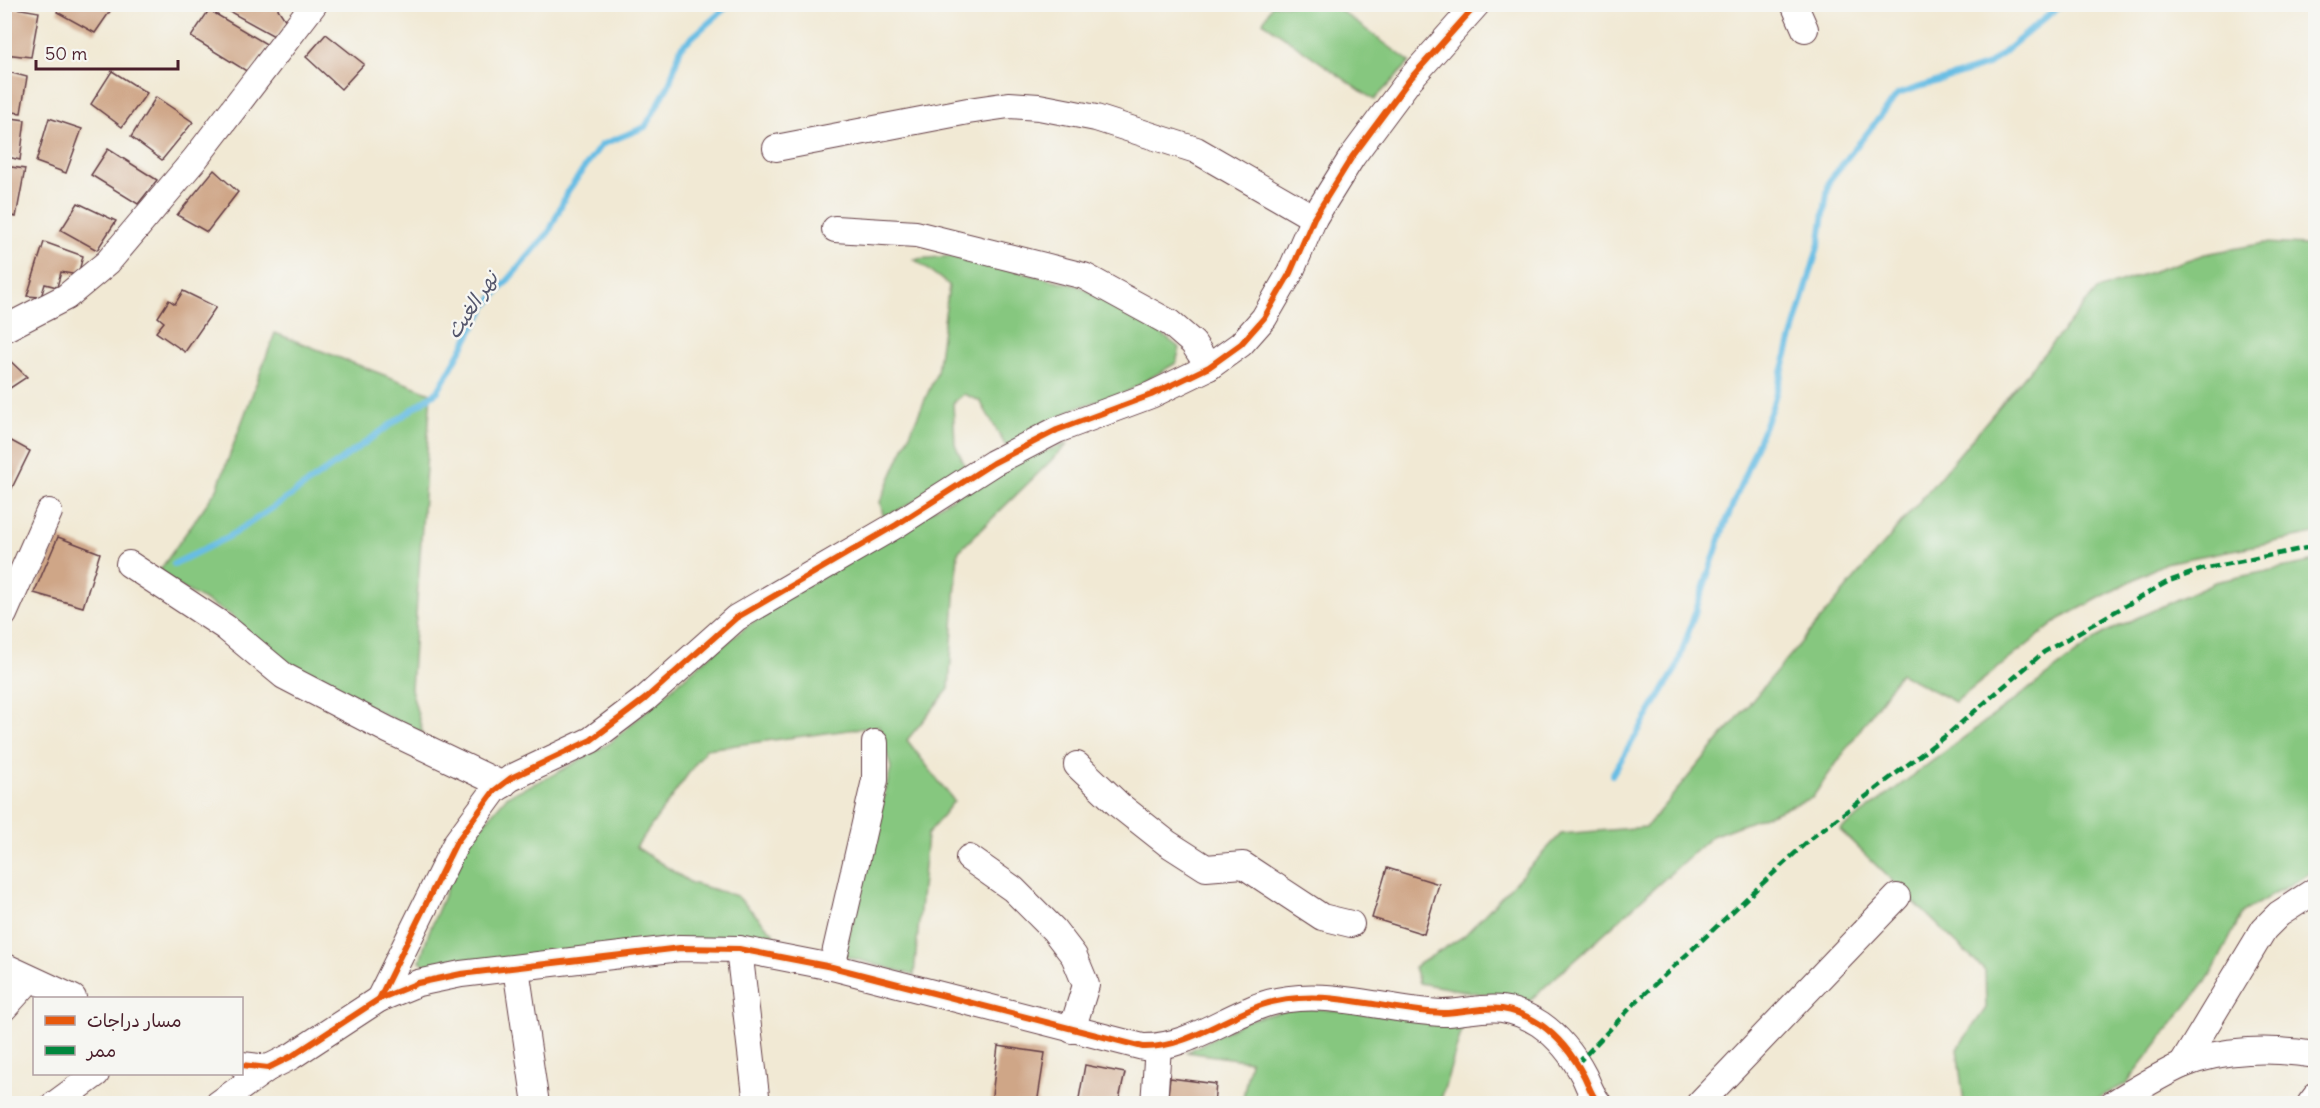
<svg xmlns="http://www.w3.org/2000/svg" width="2320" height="1108" font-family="Delius,'Playpen Sans Arabic',sans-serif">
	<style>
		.green { fill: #86c77f; stroke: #687355; stroke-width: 1.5 }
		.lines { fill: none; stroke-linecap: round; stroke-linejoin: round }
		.stream { stroke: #67bde4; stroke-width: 6 }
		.building { fill: #cfa687 }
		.minor-casing { stroke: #633d44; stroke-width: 28 }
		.minor { stroke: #fff; stroke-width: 26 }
		.quiet { stroke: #00873e; stroke-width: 4.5; stroke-dasharray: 9 4.5; stroke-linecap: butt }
		.cycleway-casing { stroke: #f6f6f2; stroke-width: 10 }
		.cycleway { stroke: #e8590c; stroke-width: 6 }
		.labels { text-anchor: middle; stroke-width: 5; stroke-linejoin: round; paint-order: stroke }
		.water-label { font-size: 20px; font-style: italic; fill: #54566c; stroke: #f6f6f2 }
	</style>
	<rect width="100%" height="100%" fill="#f6f6f2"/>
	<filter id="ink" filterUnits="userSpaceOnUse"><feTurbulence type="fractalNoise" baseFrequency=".0167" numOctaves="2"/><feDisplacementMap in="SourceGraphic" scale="12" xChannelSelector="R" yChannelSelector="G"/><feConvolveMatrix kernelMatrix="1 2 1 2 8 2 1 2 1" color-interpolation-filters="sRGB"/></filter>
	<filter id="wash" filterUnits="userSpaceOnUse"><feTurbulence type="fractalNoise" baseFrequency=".008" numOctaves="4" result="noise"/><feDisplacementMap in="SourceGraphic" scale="24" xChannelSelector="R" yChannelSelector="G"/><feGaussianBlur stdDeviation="1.35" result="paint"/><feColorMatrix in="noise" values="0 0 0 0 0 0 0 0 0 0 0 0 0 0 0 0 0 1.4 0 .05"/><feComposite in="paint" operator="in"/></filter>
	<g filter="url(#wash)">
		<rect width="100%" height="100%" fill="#f1e9d4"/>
		<g class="green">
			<path d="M1272,5h61l77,57 -36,38 -111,-78z"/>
			<path d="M2265,243l42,2 8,5v284l-150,29 -105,56 -105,83 -55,-29 -88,125 -100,38 -184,166 -109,-19 -5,-16 50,-31 97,-102 85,-7 451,-537 108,-36z"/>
			<path d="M954,256l124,30 54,26 48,36 -4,15 -51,30 -50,15 -67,42 -28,-49 -16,-7 -11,9 2,41 12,26 -83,49 -4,-17 57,-130 12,-87 -35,-26z"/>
			<path d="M275,333l156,60 -20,296 12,45 -140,-71 -34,-26 -18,-22 -74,-41 60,-85z"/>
			<path d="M1068,444l-110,108 -9,137 -42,51 47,61 -27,34 -13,140 -70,-19 47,-188 -12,-42 -173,23 -70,98 55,36 46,13 46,47 -61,-5 -196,21 -64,2 -33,6 -9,-6 9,-29 36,-87 42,-49 46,-21 57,-32 91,-80 76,-60 240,-144z"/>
			<path d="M2315,561v309l-72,42 -31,61 -86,111 -38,19h-124l-7,-54 29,-41 -1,-37 -145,-141 264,-197 111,-51z"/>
			<path d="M1298,1007l138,13 27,6 -23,77h-198l8,-42 -63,-9 58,-31z"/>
		</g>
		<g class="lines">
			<g class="stream">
				<path d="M174,564l56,-28 53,-35 155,-110 48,-85 63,-74 19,-41 33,-46 44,-18 24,-42 12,-38 49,-43"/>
				<path d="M1612,775l64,-106 48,-142 48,-120 48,-167 9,-59 69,-87 90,-29 74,-61"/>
			</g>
		</g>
		<g id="blocks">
			<g class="building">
				<path d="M61,4h54l-20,29 -38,-21z"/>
				<path d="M228,4h51l-1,5 8,12 -10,16 -51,-28z"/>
				<path d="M4,6l35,6 -8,45 -27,-3z"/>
				<path d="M209,10l59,35 -20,27 -57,-35z"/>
				<path d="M326,34l38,30 -23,25 -35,-32z"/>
				<path d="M4,71l23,6 -6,36 -17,-2z"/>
				<path d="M112,71l35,22 -25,34 -31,-23z"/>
				<path d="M156,97l37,25 -31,38 -31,-23z"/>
				<path d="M4,117l21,3 -5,40 -16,-4z"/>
				<path d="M49,118l33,11 -16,44 -30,-11z"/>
				<path d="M108,149l49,31 -19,24 -47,-29z"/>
				<path d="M4,166l21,3 -9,48 -12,-3z"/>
				<path d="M214,170l24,22 -31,40 -30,-17z"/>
				<path d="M78,203l38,18 -19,29 -36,-20z"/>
				<path d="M44,242l39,14 -5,19 -17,-3 -4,15 -12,-3 -4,13 -14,-1z"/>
				<path d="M183,291l33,16 -31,45 -29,-20 8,-10 -6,-5 11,-17 6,4z"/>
				<path d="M4,355l23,22 -23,15z"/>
				<path d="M4,437l26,14 -23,47 -3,-1z"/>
				<path d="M58,537l42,16 -17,54 -49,-14z"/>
				<path d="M1387,868l52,16 -15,50 -52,-16z"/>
				<path d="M998,1046l47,7 -8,51h-46z"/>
				<path d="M1085,1065l40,8 -7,31h-40z"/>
				<path d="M1170,1078l46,6 -2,20h-47z"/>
			</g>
		</g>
	</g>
	<g filter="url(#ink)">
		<use href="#blocks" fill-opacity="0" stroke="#633d44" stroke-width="1.5"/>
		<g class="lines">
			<defs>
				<g id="minor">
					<path d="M1794,4l11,25"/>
					<path d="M776,148l192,-37 41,-6 30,2 57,11 100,32 118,68"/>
					<path d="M835,229l81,5 168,42 86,47 23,20 16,24"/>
					<path d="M4,329l62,-32 42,-35 87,-103 119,-155"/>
					<path d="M129,564l96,63 59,49 104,54 115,55"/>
					<path d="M4,614l45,-102"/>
					<path d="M1077,765l42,40 48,38 39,25 37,-3 79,52 29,7"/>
					<path d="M969,858l44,31 41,41 20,26 12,29 -14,45"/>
					<path d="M739,949l18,155"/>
					<path d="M4,966l69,32"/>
					<path d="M832,967l43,-187v-37"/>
					<path d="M516,968l20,136"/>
					<path d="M379,999l77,-156 38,-52 17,-13 80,-38 54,-41 91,-81 160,-93 97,-62 64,-33 94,-35 58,-28 32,-23 23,-26 26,-45 24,-55 38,-61 58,-78 67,-75"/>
					<path d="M4,1008l26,-29"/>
					<path d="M242,1065l26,3 24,-12 87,-57 39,-16 43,-9 219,-26 59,1 93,18 311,80c43,1 79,-28 119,-42 59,-20 122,6 181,8 20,0 40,-7 59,-4 14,2 27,8 38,15 20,14 33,31 44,52 5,10 7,19 15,28"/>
					<path d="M2182,1065l82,-136 15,-15 37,-24"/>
					<path d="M55,1104l41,-30"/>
					<path d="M218,1104l50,-36"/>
					<path d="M1154,1104l4,-57"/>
					<path d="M1699,1104l198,-207"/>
					<path d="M2112,1104c22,-13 46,-28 70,-39 40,-17 91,-17 134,-10"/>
					<path d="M2310,1104l6,-8"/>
				</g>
			</defs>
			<use href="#minor" class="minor-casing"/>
			<use href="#minor" class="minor"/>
			<path class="quiet" d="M1577,1064l60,-63 173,-162 138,-105 96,-82 125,-71 34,-12 113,-23"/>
			<defs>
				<g id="cycleway">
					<path d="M379,999l77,-156 38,-52 17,-13 80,-38 54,-41 91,-81 160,-93 97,-62 64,-33 94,-35 58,-28 32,-23 23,-26 26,-45 24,-55 38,-61 58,-78 67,-75"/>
					<path d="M242,1065l26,3 24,-12 87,-57 39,-16 43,-9 219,-26 59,1 93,18 311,80c43,1 79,-28 119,-42 59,-20 122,6 181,8 20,0 40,-7 59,-4 14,2 27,8 38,15 20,14 33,31 44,52 5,10 7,19 15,28"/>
				</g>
			</defs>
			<use href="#cycleway" class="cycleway-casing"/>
			<use href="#cycleway" class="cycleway"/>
		</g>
	</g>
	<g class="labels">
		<g class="water-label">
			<text transform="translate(472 305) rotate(-56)" y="7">نهر الغيث</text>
		</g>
	</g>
	<rect width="2320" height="1108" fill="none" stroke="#f6f6f2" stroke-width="24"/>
	<rect x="33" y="997" width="210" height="78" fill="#f6f6f2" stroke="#b1a0a2" stroke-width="1.5"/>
	<rect x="45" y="1016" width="30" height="9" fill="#e8590c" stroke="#b1a0a2" stroke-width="1.5"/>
	<text x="87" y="1027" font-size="18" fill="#4a1f2b">مسار دراجات</text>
	<rect x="45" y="1046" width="30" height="9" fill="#00873e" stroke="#b1a0a2" stroke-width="1.5"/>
	<text x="87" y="1057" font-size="18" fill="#4a1f2b">ممر</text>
	<path d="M36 60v9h142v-9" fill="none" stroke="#4a1f2b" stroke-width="3"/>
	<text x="45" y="60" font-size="18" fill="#4a1f2b" stroke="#f6f6f2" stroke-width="4.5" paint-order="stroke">50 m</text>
</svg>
